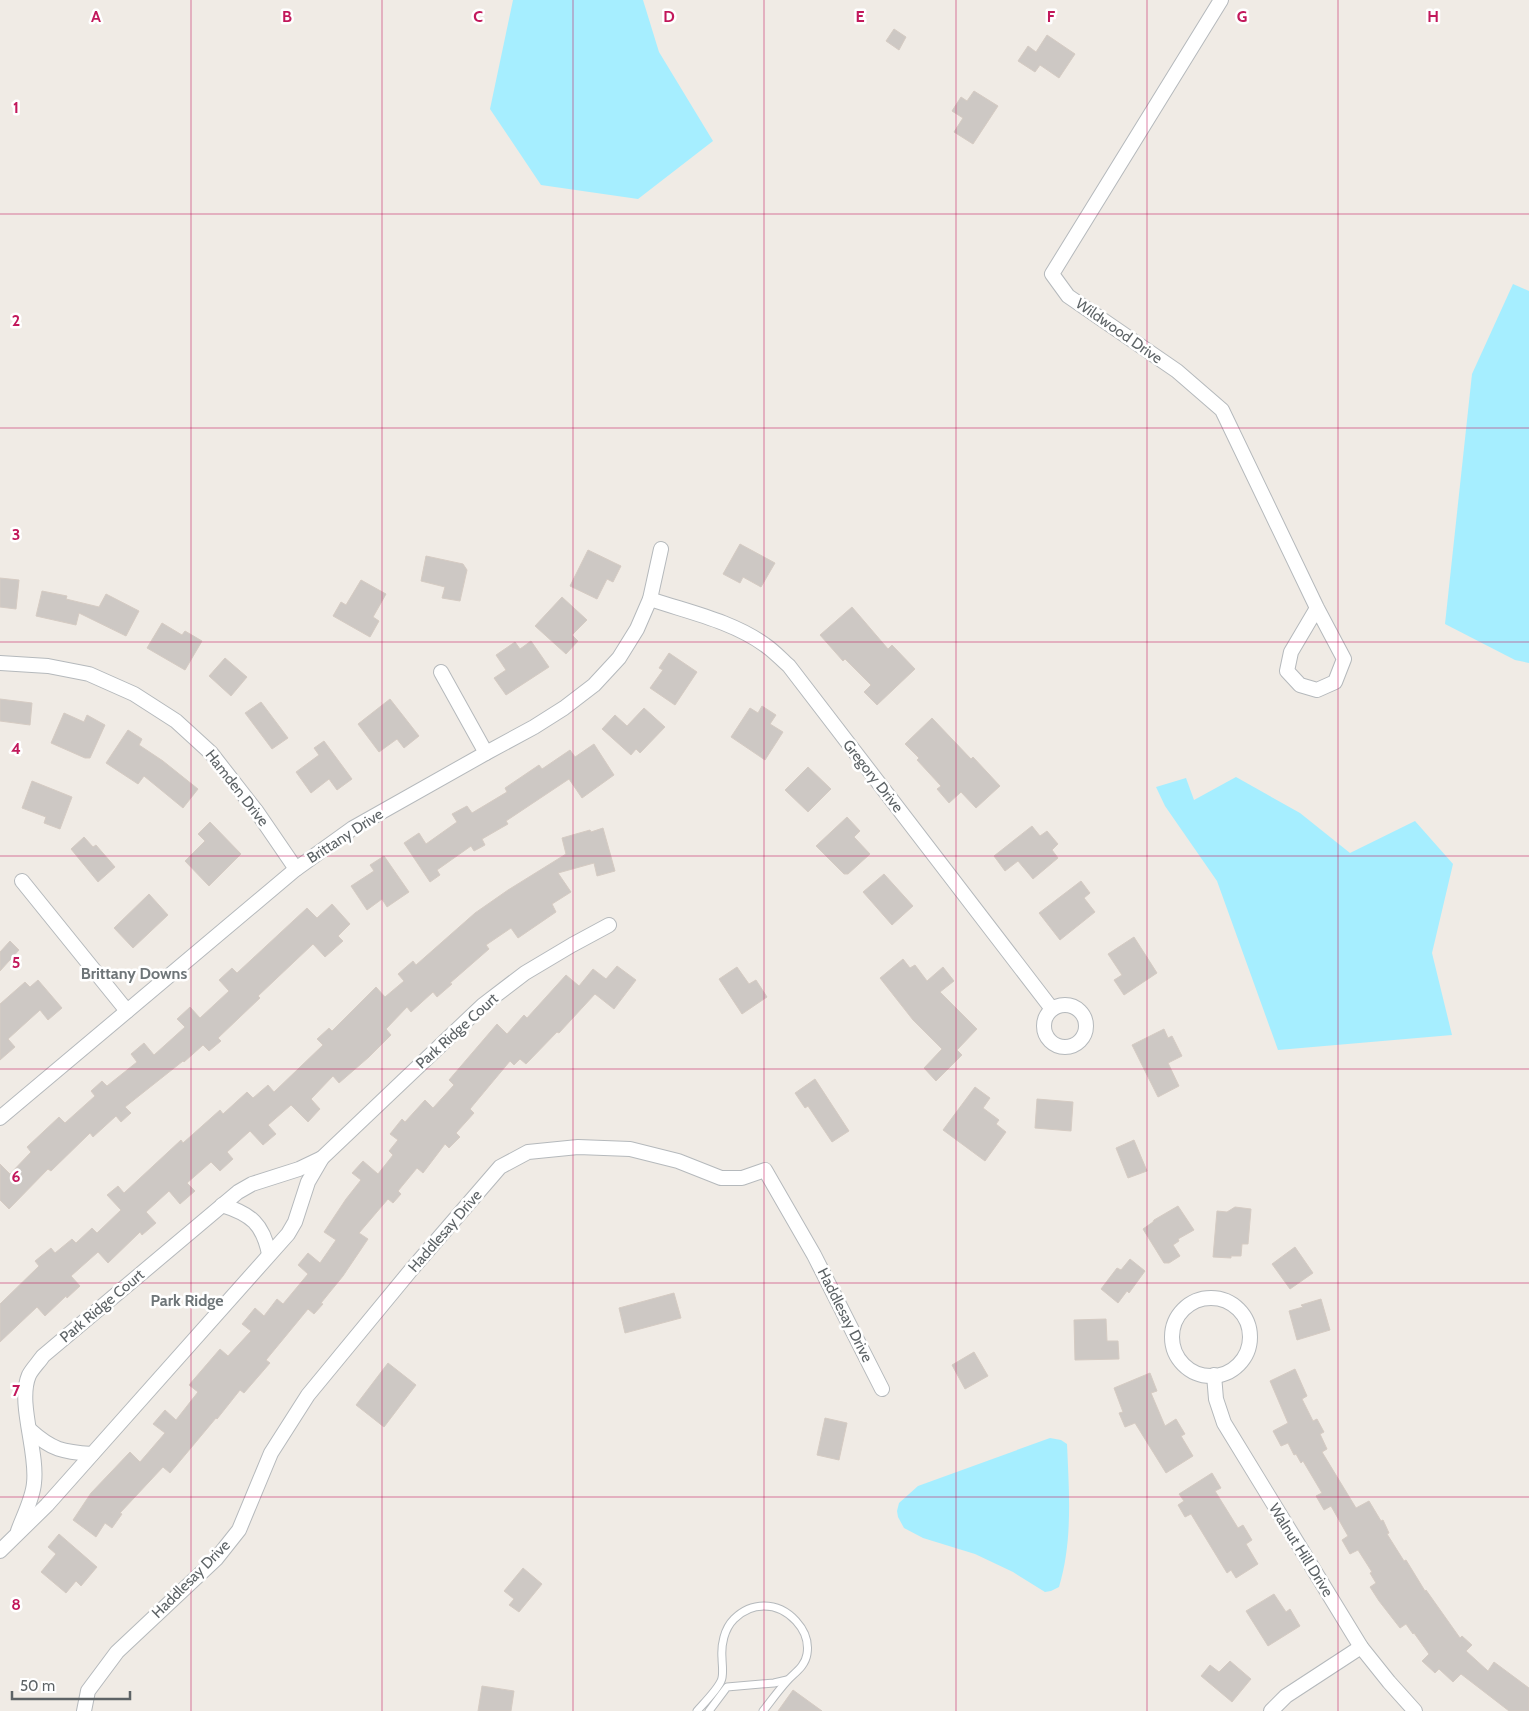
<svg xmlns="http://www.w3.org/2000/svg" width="1529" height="1711" font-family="Cabin,sans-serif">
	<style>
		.water { fill: #a6eeff }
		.building { fill: #cdc8c4; stroke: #d5cbc3 }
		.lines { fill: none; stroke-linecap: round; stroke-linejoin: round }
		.service-casing { stroke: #b5b9bc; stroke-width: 9 }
		.minor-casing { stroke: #b5b9bc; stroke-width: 16 }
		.service { stroke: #fff; stroke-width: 7 }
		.minor { stroke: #fff; stroke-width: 14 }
		.grid { fill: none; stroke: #c2185b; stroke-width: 1; stroke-opacity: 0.55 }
		.labels { text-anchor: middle; stroke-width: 5; stroke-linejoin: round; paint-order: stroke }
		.street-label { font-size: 15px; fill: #5d6366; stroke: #fff }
		.neighbourhood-label { font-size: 16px; font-weight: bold; fill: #6e7578; stroke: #fff }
		.grid-label { font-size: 16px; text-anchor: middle; font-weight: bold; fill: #c2185b; stroke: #fff; stroke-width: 5; stroke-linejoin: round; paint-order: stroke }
	</style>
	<rect width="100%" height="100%" fill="#f0ebe5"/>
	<g class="water">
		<path d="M513,0h130l16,52 54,89 -75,58 -97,-14 -51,-76z"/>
		<path d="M1513,284l16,7v372l-14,-3 -70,-36 27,-250z"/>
		<path d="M1236,777l64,36 50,40 65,-32 38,43 -21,89 20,82 -174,15 -61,-169 -52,-75 -9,-19 30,-9 8,22z"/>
		<path d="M1050,1438l11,2 6,4c2,47 6,97 -8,143l-8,4 -6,1 -32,-20 -38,-18 -52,-16 -19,-10 -6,-11 -1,-6 2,-8 19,-17z"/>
	</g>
	<g class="building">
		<path d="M894,29l12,8 -7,13 -13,-9z"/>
		<path d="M1047,35l28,19 -16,24 -19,-13 -5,7 -17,-11 10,-15 8,6z"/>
		<path d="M974,91l24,15 -25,38 -19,-12 9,-14 -11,-7 9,-14 6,4z"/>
		<path d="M740,544l35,19 -14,24 -18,-10 -3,6 -17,-9z"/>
		<path d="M588,550l33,16 -8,16 -6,-3 -10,20 -27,-13z"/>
		<path d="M426,556l37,8 4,6 -7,31 -18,-3 3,-11 -24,-6z"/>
		<path d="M0,578l19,2 -3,29 -16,-2z"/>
		<path d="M361,580l25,14 -13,23 6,4 -9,16 -37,-21 8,-14 5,3z"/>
		<path d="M42,591l25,5 -1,3 33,8 7,-13 33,17 -13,25 -47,-23 -3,12 -40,-9z"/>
		<path d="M562,597l25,23 -15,15 6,6 -12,13 -31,-28z"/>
		<path d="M852,607l36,42 4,-4 23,24 -38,36 -13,-13 7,-7 -26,-26 -2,2 -23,-26z"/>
		<path d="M162,623l20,12 3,-4 17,10 -17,29 -38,-22z"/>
		<path d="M531,641l18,26 -43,28 -12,-17 12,-8 -10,-15 19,-13 5,7z"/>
		<path d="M669,653l28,19 -22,33 -25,-17 13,-18 -4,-2z"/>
		<path d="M225,658l22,19 -16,19 -22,-20z"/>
		<path d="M0,699l32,4 -2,22 -30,-4z"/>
		<path d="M390,699l29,37 -15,12 -7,-9 -18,13 -21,-28z"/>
		<path d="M261,702l27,36 -16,11 -27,-36z"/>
		<path d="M762,706l14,9 -6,9 13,8 -18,28 -34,-23 19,-29 8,5z"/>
		<path d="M644,708l21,19 -25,26 -4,-4 -5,6 -29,-26 13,-14 12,11z"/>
		<path d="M64,713l20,9 3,-7 18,10 -15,33h-5l-34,-15z"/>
		<path d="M932,718l39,41 2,-2 27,29 -24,22 -15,-16 -12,11 -12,-14 4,-3 -24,-26 2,-2 -14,-14z"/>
		<path d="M128,730l14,9 -3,6 24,16 35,28 -15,19 -39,-32 -6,8 -32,-21z"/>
		<path d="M324,741l28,38 -15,11 -8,-11 -18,14 -15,-21 23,-17 -5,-7z"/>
		<path d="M594,744l20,31 -32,23 -13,-19 -63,42 2,3 -26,15 3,6 -11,6 -3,-5 -34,24 3,5 -10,7 -26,-39 15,-10 7,11 31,-22 -5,-8 15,-8 5,7 35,-21 -2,-4 34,-23 3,4 28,-19 5,7z"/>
		<path d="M808,767l23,22 -23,23 -23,-22z"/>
		<path d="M32,781l40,16 -12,32 -16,-6 2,-6 -24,-9z"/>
		<path d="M847,817l13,14 -6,6 16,17 -22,20h-4l-28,-28z"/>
		<path d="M210,822l31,32 -32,32 -24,-25 20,-20 -7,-7z"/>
		<path d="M1032,826l8,10 7,-5 11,13 -6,6 6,8 -25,21 -15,-18 -13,10 -11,-15z"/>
		<path d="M603,828l12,43 -18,5 -3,-13 -36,10 13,19 -19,12 4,8 -38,26 -7,-10 -25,17 3,4 -39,34 2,1 -15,13 -4,-5 -22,20 -4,-5 -21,22 5,6 -22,22 -30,26 -6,-7 -22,23 9,10 -12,13 -17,-17 -23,20 8,9 -13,11 -13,-14 -23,21 6,7 -13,12 -9,-9 -24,21 8,8 -15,13 -11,-13 -23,21 10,11 -14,12 -2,-3 -32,31 -10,-11 -27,24 9,10 -13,12 -1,-2 -21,20 -8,-9 -37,35v-38l39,-38 -4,-5 16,-13 4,5 17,-14 4,4 16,-15 5,5 24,-23 -14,-15 11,-9 6,7 57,-53 2,3 37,-33 3,4 24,-22 6,6 15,-13 6,7 49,-47 -6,-6 12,-11 3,3 44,-44 9,10 19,-16 -6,-7 15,-13 3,4 59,-52 33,-23 58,-36 -4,-16 28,-8 1,2z"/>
		<path d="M84,837l9,10 3,-2 19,22 -17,15 -27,-33z"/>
		<path d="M384,856l25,36 -22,15 -5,-8 -15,11 -16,-24 23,-15 -4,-6z"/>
		<path d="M884,874l29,32 -21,19 -29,-33z"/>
		<path d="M1081,881l9,12 -6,5 11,14 -35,28 -21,-27z"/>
		<path d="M149,894l19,21 -35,33 -19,-20z"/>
		<path d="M332,904l18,20 -12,12 5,5 -18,16 -12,-13 -55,52 2,2 -42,40 3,3 -12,10 -6,-6 -19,17 -1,-1 -58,46 6,6 -10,9 -5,-6 -23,21 -3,-4 -39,38 -3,-2 -39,40 -9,-9v-36l10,10 21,-22 -4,-5 32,-30 6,6 30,-27 -4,-5 11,-10 5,5 30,-24 -6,-8 13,-11 10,12 31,-28 -8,-8 13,-12 10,11 29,-27 -10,-11 13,-12 5,5 70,-65 10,10z"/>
		<path d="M1134,937l23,36 -33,22 -10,-15 8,-5 -14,-21z"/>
		<path d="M10,941l9,9 -19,21v-19z"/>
		<path d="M903,959l7,9 5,-3 12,16 16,-14 11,14 -14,11 37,37 -20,21 5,5 -26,26 -12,-13 18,-19 -29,-29 -33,-42z"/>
		<path d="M617,966l19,14 -22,29 -19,-15 -36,39 -2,-1 -31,32 -6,-5 -6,6 -4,-4 -40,48 4,4 -18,20 4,4 -11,11 -4,-4 -22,29 -6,-5 -19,23 3,3 -8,9 -5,-4 -29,34 9,6 -25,37 -22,27 2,1 -9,10 -6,-5 -42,51 4,3 -26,30 -4,-3 -23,29 -1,-1 -46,55 -7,-6 -43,46 2,1 -10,14 -7,-5 -9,14 -23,-17 18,-27 39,-41 10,10 25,-29 -12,-9 12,-14 11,10 22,-28 -9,-7 31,-36 8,7 23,-25 -9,-7 13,-16 9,8 13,-17 6,5 25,-30 -10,-9 10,-12 12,10 16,-23 -12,-8 22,-33 15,-19 -9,-7 11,-12 15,13 15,-19 -4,-4 9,-11 -8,-6 12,-15 3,3 20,-22 8,8 21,-23 -5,-5 48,-56 10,10 17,-19 3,3 39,-43 13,11 14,-17 13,10z"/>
		<path d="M737,967l12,17 7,-4 11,17 -25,17 -23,-35z"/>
		<path d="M38,980l24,28 -14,12 -8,-10 -32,29 7,8 -15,13v-56l25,-22 5,5z"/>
		<path d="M1164,1029l4,9 4,-2 10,20 -14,7 11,23 -21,11 -26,-52z"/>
		<path d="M815,1079l34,52 -17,11 -24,-36 -3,2 -10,-15z"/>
		<path d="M975,1087l15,11 -7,10 16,12 -3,4 10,8 -21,29 -42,-31z"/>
		<path d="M1037,1099l36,3 -2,29 -36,-3z"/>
		<path d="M1134,1140l13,31 -19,7 -12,-30z"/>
		<path d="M1178,1206l16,24 -16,9 1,2 -6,4 7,11 -11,7h-5l-21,-34 10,-7 1,-2z"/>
		<path d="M1235,1207l16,2 -3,35h-6l-1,12h-10v2l-18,-1 4,-46 10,1z"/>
		<path d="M1295,1247l18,26 -23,16 -18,-25z"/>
		<path d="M1130,1259l15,12 -16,22 -2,-2 -9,12 -17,-14 16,-21 4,2z"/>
		<path d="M674,1293l7,25 -56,15 -6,-25z"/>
		<path d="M1321,1299l9,31 -33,10 -8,-29 14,-4 -2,-2z"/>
		<path d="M1106,1319l1,22h11l1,18 -44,1 -1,-40z"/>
		<path d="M974,1352l14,24 -23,13 -13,-24z"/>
		<path d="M388,1363l28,22 -32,42 -28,-22z"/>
		<path d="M1295,1369l12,27 -5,3 11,22 4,-2 7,13 -4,2 7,15 -5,3 34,56 13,-7 12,20 2,-1 6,13 -2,1 17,27 2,-1 19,31 1,-1 34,48 2,-2 10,9 -6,6 22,20 6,-9 35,26v23h-20l-48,-37 -8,8 -14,-13 -4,4 -13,-12 7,-7 -15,-21 -1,1 -7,-10 -6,4 -21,-27 -9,-14 6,-4 -6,-10 2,-1 -14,-22 -8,4 -8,-14 6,-4 -17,-30 -7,4 -8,-14 6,-3 -19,-32 -2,2 -5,-9 -2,1 -6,-12 -7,3 -8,-15 15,-8 -18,-42z"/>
		<path d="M1150,1373l7,18 -6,2 14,33 11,-7 9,15 -4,2 12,20 -27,17 -31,-50 -10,4 -6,-14 4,-1 -9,-24z"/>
		<path d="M825,1418l22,5 -8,37 -22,-5z"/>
		<path d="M1212,1473l9,15 -6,3 23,37 5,-3 9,15 -6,4 12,20 -22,14 -5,-8 -4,3 -36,-59 -6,3 -7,-12 6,-4 -5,-7z"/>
		<path d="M59,1534l38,33 -16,19 -5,-5 -10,12 -25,-21 15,-18 -8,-7z"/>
		<path d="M523,1568l19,16 -23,28 -10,-7 5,-6 -10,-8z"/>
		<path d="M1274,1594l12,18 4,-3 10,17 -32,20 -22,-35z"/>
		<path d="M1230,1661l21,18 -19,23 -31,-26 9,-11 9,7z"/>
		<path d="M482,1686l32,5 -3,20h-33z"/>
		<path d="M793,1690l29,21h-44z"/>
	</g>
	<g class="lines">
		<defs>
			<g id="service">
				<path d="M697,1711c7,-8 20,-21 24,-30 3,-6 1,-16 1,-23 -1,-13 2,-29 12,-39 8,-8 18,-13 30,-13 24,0 47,24 43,48 -2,13 -13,19 -20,27 -9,10 -16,20 -24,30"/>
				<path d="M709,1711l18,-24 47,-4 13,-3"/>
			</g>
			<g id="minor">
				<path d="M1221,0l-169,274 16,22 109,75 45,39 95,198 27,51 -9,23 -18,8 -17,-5 -13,-14 4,-19 26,-44"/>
				<path d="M650,599c38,13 82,22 115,46 9,6 16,14 24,21l263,343"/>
				<path d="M0,663l48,3 41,8 45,20 42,27 35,32 46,59 39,57"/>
				<path d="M441,672l45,81"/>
				<path d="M22,881l105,130"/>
				<circle cx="1065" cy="1026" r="21"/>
				<path d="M0,1118l296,-249 57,-41 133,-75 48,-26 30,-19 30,-23 25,-27 18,-29 13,-30 11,-50"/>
				<path d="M222,1205c29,9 41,19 47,49"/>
				<circle cx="1211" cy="1337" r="39"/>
				<path d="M1214,1375l2,24 8,24 137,224 28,35 26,29"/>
				<path d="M30,1430c22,20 33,22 62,24"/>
				<path d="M18,1531c5,-14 15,-33 16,-48 4,-32 -17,-80 -5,-108 3,-6 10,-13 14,-19l195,-164 14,-8 47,-15 23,-11"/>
				<path d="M0,1551l47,-46 241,-271 7,-12 13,-40 14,-24 161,-153 42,-32 47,-28 37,-20"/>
				<path d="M84,1711l4,-20 29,-39 99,-93 23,-29 32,-77 37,-58 103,-125 89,-103 28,-15 50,-5 52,2 48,12 43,17h21l23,-8 49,85 68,134"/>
				<path d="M1271,1711l15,-15 75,-49"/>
			</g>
		</defs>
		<use href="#service" class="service-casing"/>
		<use href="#minor" class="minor-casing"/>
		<use href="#service" class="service"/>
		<use href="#minor" class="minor"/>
	</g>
	<path class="grid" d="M191,0v1711M382,0v1711M573,0v1711M764,0v1711M956,0v1711M1147,0v1711M1338,0v1711M0,214h1529M0,428h1529M0,642h1529M0,856h1529M0,1069h1529M0,1283h1529M0,1497h1529"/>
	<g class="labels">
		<g class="street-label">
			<text transform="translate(1119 331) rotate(35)" y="5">Wildwood Drive</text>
			<text transform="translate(873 776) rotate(52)" y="5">Gregory Drive</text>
			<text transform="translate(237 788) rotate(52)" y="5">Hamden Drive</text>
			<text transform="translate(345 836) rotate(-33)" y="5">Brittany Drive</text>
			<text transform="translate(457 1031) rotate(-42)" y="5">Park Ridge Court</text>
			<text transform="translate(445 1231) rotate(-49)" y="5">Haddlesay Drive</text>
			<text transform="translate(102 1306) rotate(-40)" y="5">Park Ridge Court</text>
			<text transform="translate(845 1315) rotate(63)" y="5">Haddlesay Drive</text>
			<text transform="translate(1301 1550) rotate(58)" y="5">Walnut Hill Drive</text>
			<text transform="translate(191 1579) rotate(-45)" y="5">Haddlesay Drive</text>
		</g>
		<g class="neighbourhood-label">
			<text x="134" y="979">Brittany Downs</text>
			<text x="187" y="1306">Park Ridge</text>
		</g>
	</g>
	<g class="grid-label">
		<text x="96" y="22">A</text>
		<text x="287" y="22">B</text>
		<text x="478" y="22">C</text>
		<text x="669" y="22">D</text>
		<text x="860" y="22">E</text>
		<text x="1051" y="22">F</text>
		<text x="1242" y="22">G</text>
		<text x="1433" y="22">H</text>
		<text x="16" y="113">1</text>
		<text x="16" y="326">2</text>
		<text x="16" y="540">3</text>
		<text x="16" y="754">4</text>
		<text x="16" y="968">5</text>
		<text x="16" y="1182">6</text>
		<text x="16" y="1396">7</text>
		<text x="16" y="1610">8</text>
	</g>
	<path d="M12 1691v8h118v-8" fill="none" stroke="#5d6366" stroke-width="2.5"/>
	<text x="20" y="1691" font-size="15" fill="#5d6366" stroke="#ffffff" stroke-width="4" paint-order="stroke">50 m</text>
</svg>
